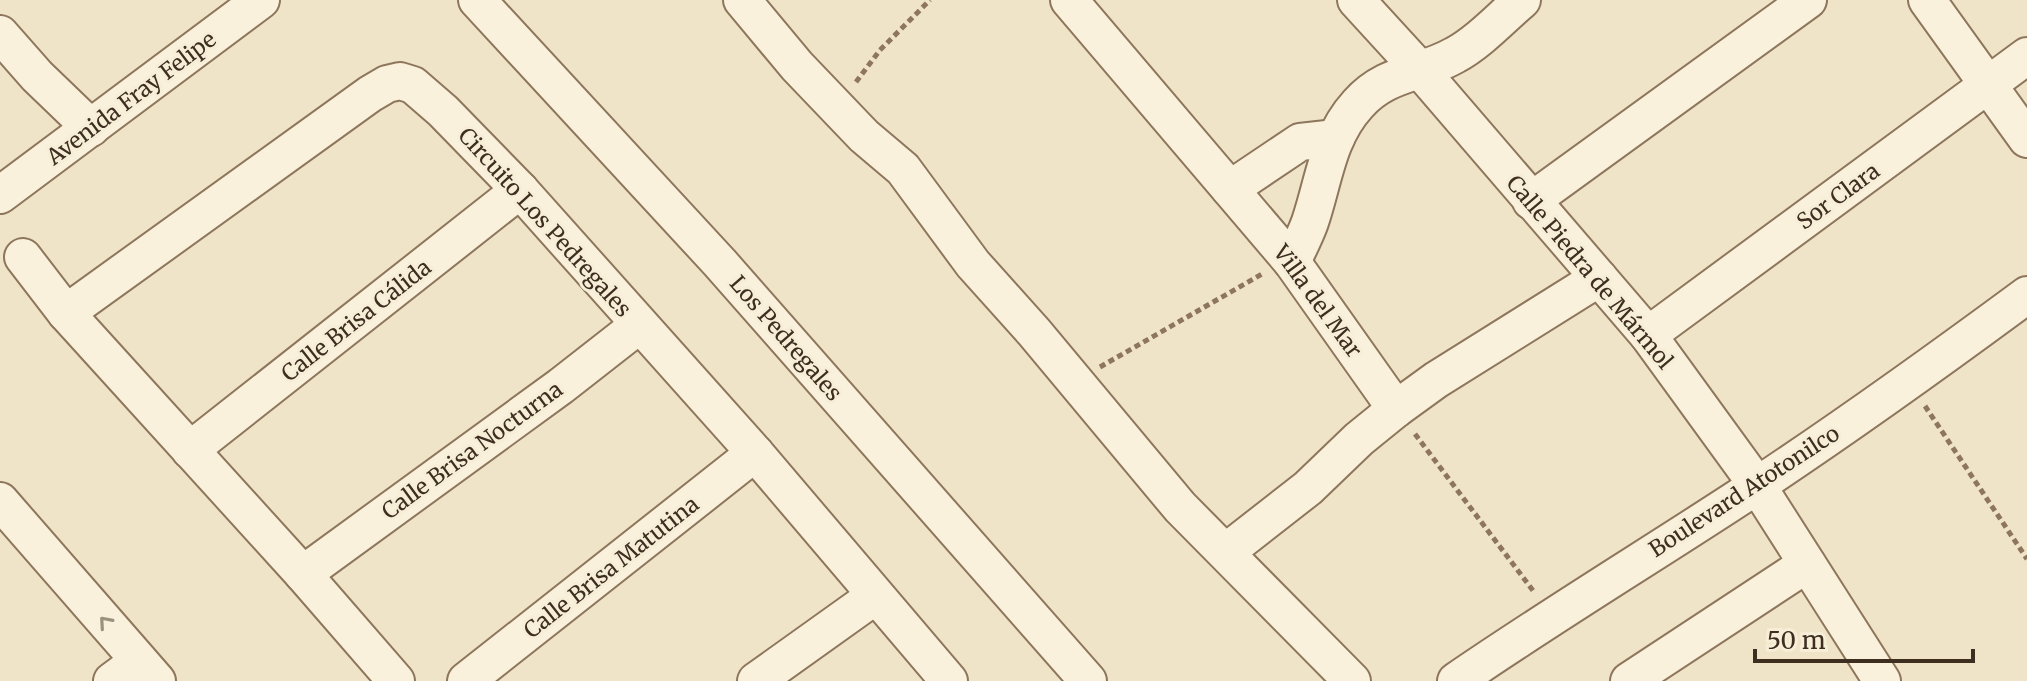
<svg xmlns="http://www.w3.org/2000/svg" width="2027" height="681" font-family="Merriweather,serif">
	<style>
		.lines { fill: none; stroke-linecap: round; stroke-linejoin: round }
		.minor-casing { stroke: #8d765c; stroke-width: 40 }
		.path { stroke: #8d765c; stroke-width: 5; stroke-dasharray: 6 4; stroke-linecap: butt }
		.minor { stroke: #faf1dc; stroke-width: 36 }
		.oneway { stroke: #9c907e }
		.labels { text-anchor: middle; stroke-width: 6; stroke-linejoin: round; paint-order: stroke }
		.street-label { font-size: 22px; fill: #3d2e20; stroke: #f7eed8 }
	</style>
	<rect width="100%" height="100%" fill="#f0e4c8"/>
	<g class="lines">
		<defs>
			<g id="minor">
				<path d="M477,0l243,263 368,418"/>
				<path d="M742,0l55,66 67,70 39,33 70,95 61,68 146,175 172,174"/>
				<path d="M1069,0l223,262 104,147"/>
				<path d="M1356,0l65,71 227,264 109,150 125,196"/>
				<path d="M1927,0l100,139"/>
				<path d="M0,34l37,42 54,52"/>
				<path d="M1230,189l70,-47 36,-4"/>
				<path d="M0,195l261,-195"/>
				<path d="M1531,201l277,-201"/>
				<path d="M23,257l43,56 237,261 93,107"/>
				<path d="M1292,262c6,-13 13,-26 18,-40 14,-41 17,-84 48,-118 28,-32 62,-29 97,-49 24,-13 46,-37 67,-55"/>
				<path d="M66,313l304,-219 17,-10 13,-3 13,4 30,26 77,79 235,263 194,228"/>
				<path d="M1648,335l379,-279"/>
				<path d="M190,450l330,-260"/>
				<path d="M0,501l157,180"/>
				<path d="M1226,552l82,-64 51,-49 37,-30 40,-29 163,-102"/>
				<path d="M303,574l258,-188 78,-61"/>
				<path d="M112,681l27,-20"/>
				<path d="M466,681l289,-228"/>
				<path d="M756,681l119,-85"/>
				<path d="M1456,681c99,-68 202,-130 302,-196 92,-61 181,-125 269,-190"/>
				<path d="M1629,681l178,-117"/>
			</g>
		</defs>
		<use href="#minor" class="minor-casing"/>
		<g class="path">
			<path d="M856,82l24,-32 50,-50"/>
			<path d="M1100,367l162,-93"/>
			<path d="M1925,406l102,153"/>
			<path d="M1415,434l119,158"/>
		</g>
		<use href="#minor" class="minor"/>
	</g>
	<defs><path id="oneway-chevron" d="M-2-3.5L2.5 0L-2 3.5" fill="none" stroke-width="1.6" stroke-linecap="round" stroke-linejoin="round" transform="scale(2)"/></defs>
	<use class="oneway" href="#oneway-chevron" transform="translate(105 622) rotate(-131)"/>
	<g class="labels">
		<g class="street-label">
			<text transform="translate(131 98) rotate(-37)" y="8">Avenida Fray Felipe</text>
			<text transform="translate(1838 196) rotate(-36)" y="8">Sor Clara</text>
			<text transform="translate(545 222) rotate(48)" y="8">Circuito Los Pedregales</text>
			<text transform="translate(1590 272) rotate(50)" y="8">Calle Piedra de Mármol</text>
			<text transform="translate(1318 301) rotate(54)" y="8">Villa del Mar</text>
			<text transform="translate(356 320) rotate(-38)" y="8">Calle Brisa Cálida</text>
			<text transform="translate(786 338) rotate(49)" y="8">Los Pedregales</text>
			<text transform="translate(472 450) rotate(-36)" y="8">Calle Brisa Nocturna</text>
			<text transform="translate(1744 491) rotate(-33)" y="8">Boulevard Atotonilco</text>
			<text transform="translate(611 567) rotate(-38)" y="8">Calle Brisa Matutina</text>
		</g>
	</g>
	<path d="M1755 649v12h218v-12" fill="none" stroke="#3d2e20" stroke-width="4"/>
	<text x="1767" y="649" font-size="24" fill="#3d2e20" stroke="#f7eed8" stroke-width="6" paint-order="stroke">50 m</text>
</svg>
